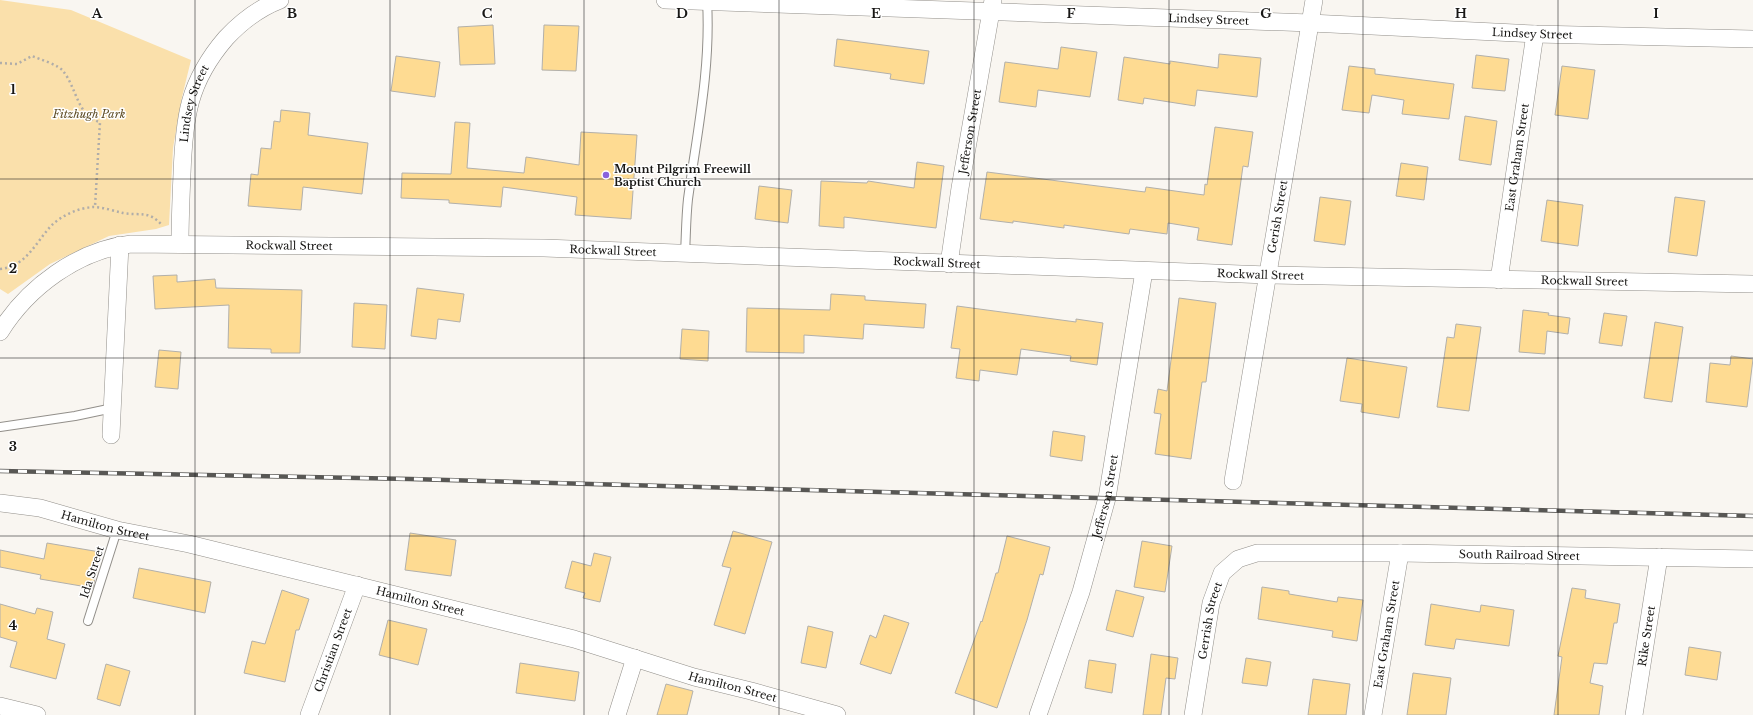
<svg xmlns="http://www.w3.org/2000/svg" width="1753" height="715" font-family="'Libre Baskerville',serif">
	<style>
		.green { fill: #fae0ab }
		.building { fill: #fedb92; stroke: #b2b0ab }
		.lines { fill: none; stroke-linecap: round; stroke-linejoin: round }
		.lane-casing { stroke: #928f8a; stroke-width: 10 }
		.street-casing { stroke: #928f8a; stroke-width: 18 }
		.path { stroke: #b0ada9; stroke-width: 2.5; stroke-dasharray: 2 3; stroke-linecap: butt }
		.lane { stroke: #fff; stroke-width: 8 }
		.street { stroke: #fff; stroke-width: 17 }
		.rail-casing { stroke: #585754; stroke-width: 4.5 }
		.rail { stroke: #fff; stroke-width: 3; stroke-dasharray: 9; stroke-linecap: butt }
		.grid { fill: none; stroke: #181715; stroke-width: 1; stroke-opacity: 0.55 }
		.poi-dot { fill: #8862dd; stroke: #fff; stroke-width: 1.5 }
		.labels { text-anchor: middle; stroke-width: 3; stroke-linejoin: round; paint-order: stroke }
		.street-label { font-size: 11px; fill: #181715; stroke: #fff }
		.park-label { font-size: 11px; font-style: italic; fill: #5d4b23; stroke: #fff }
		.poi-label { font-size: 11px; font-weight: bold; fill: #181715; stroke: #fff; text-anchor: start }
		.grid-label { font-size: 13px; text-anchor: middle; font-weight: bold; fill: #181715; stroke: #fff; stroke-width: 3; stroke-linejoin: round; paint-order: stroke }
	</style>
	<rect width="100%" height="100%" fill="#f9f6f1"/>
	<path class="green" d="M0,0l71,10 120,50 -9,37 -9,51 -4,77 -13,4 -47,7 -59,28 -42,30 -8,-5z"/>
	<g class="building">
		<path d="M493,25l2,39 -35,1 -2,-38z"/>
		<path d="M544,25l35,1 -3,45 -34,-1z"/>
		<path d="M837,39l92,12 -5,33 -34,-5 1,-5 -57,-8z"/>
		<path d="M1061,47l36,5 -7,45 -52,-7 -2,17 -37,-5 6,-40 53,7z"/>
		<path d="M1219,54l42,4 -4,39 -60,-7 -2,16 -51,-8 -1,6 -25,-4 6,-43 46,7v-3l48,7z"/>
		<path d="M1476,55l33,4 -4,32 -33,-3z"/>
		<path d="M396,56l44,6 -5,35 -44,-6z"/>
		<path d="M1349,66l26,3v5l79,10 -5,35 -47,-5 2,-14 -32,-5 -3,18 -27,-3z"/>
		<path d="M1562,66l33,4 -7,49 -33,-4z"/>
		<path d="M281,110l29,3 -2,22 60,8 -6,51 -59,-7 -2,23 -53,-4 3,-32 7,1 3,-27 10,1 3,-28 6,1z"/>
		<path d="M1465,116l32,5 -6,44 -32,-5z"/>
		<path d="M455,122l15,1 -3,45 57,5 2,-16 53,8 2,-33 56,3 -6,84 -56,-4 2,-18 -74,-10 -2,20 -52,-4v-3l-48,-2 1,-25 49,1z"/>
		<path d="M1215,127l38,5 -5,35 -5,-1 -11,79 -35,-5 2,-12 -31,-5 -1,11 -37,-5 -1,5 -65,-9v3l-51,-7v2l-33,-4 7,-47 158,20 1,-5 58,8 1,-11 2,1z"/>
		<path d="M917,162l27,4 -8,62 -92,-11v11l-25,-2 2,-45 46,2 1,-2 46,7z"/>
		<path d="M1401,163l27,4 -4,33 -28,-4z"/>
		<path d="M759,186l33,4 -4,33 -33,-4z"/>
		<path d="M1320,197l31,4 -6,44 -31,-4z"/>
		<path d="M1675,197l30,4 -8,55 -29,-4z"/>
		<path d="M1547,200l36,5 -5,41 -37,-5z"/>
		<path d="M177,275v7l38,-3 1,9 86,2 -2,63h-29v-4l-43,-1 1,-43 -74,4 -2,-33z"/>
		<path d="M417,288l47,6 -4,28 -22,-3 -2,20 -25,-3z"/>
		<path d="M831,294l34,2v4l61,4 -2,24 -60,-4 -1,15 -59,-4v18l-58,-1 1,-44 83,2z"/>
		<path d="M1179,298l37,5 -10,79h-4l-11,77 -36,-5 6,-40 -7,-1 4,-24 9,2z"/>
		<path d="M354,303l33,2 -2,44 -33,-2z"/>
		<path d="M957,306l119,16v-3l27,4 -6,42 -27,-4 1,-5 -50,-7 -4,26 -37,-5 -1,11 -23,-3 4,-29 -9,-1z"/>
		<path d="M1523,310l26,3 -1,2 22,3 -2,16 -21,-3 -2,23 -26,-2z"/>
		<path d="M1604,313l23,3 -5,30 -23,-3z"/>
		<path d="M1655,322l28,5 -11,75 -28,-4z"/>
		<path d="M1456,324l25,3 -12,84 -32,-4 10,-70 7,1z"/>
		<path d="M682,329l27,2 -1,30 -28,-2z"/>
		<path d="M159,350l22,2 -3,37 -23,-2z"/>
		<path d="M1731,356l22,3 -6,48 -41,-5 4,-39 20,2z"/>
		<path d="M1347,358l60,9 -8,51 -38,-6 1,-8 -22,-3z"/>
		<path d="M1053,431l32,5 -3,25 -32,-5z"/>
		<path d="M733,531l39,11 -27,92 -31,-9 17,-57 -9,-2z"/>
		<path d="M410,533l46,7 -5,36 -46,-6z"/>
		<path d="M1007,536l43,11 -7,28 -3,-1 -13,46 -30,88 -42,-15 26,-72 1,1 14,-49h2z"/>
		<path d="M1142,541l30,5 -7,46 -31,-5z"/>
		<path d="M47,543l53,9 -7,36 -53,-9 1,-4 -41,-8v-17l44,9z"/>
		<path d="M594,553l17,4 -11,45 -17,-4 2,-5 -20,-5 7,-27 19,5z"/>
		<path d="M139,568l72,14 -6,31 -72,-15z"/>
		<path d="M1262,587l27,4v3l48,8 1,-5 25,3 -6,41 -25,-4 1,-6 -75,-12z"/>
		<path d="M1572,588l14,2 -1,8 35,6 -3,19h-3l-7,41 -13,-1 -4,20 13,3 -4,29h-45l8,-58 -4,-1z"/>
		<path d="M282,590l27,9 -10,31h-3l-11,52 -41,-9 8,-32 13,3z"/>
		<path d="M1116,590l28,7 -11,40 -27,-7z"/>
		<path d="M0,604l35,10 2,-6 16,4 -6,27 18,5 -9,35 -46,-12 7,-25 -17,-5z"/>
		<path d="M1431,604l49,8 1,-7 33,5 -5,36 -53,-7 -2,10 -29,-4z"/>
		<path d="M884,615l25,8 -18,51 -31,-10 10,-29 6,3z"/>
		<path d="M388,620l39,9 -9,36 -39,-10z"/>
		<path d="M808,626l25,6 -7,36 -25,-5z"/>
		<path d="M1689,647l32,5 -4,28 -32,-5z"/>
		<path d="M1151,654l27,4 -3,21 -9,-1 -5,37h-18z"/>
		<path d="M1246,658l25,4 -4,24 -25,-3z"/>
		<path d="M1089,660l27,4 -4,29 -27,-5z"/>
		<path d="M520,663l59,9 -4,29 -59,-8z"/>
		<path d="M106,664l24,7 -10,35 -23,-7z"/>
		<path d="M1413,673l38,5 -5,37h-39z"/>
		<path d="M1313,679l37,5 -4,31h-38z"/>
		<path d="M666,684l27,7 -6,24h-30z"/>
	</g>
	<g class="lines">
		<defs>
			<g id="lane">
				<path d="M685,254c1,-19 1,-37 3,-55 9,-66 23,-131 19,-198"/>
				<path d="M0,427l75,-11 38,-8"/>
				<path d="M88,621l29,-91"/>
			</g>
			<g id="street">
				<path id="s1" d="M665,0l645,23 225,11 218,5"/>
				<path id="s2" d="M180,244c0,-24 1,-47 2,-70 2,-56 6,-92 44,-136 15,-16 33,-30 54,-38"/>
				<path id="s3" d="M949,264l11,-76 33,-188"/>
				<path id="s4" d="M1499,280l36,-246"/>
				<path id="s5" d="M0,332c28,-45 78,-82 131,-88l413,4 724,27 485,9"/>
				<path d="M111,435l9,-190"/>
				<path id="s6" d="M1233,481l81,-481"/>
				<path id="s7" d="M0,503l40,5 77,22 72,14 385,95 120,38 57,14 86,24"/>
				<path d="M0,706l37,9"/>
				<path id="s8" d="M309,715l48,-130"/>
				<path d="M617,715l18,-57"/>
				<path id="s9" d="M1038,715l43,-123 26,-94 37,-227"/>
				<path id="s10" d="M1193,715l18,-112 11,-30 16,-14 19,-6h143l353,6"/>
				<path id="s11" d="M1373,715l27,-162"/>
				<path id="s12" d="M1634,715l25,-158"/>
			</g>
		</defs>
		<use href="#lane" class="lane-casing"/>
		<use href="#street" class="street-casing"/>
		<g class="path">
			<path d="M0,63l17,1 15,-8c7,3 27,9 31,15 13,15 15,47 37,51l-5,85"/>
			<path d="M0,269c25,-2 35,-25 50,-42 10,-11 28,-19 43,-20 10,0 21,4 30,6 18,3 25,-3 39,12"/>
		</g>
		<use href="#lane" class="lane"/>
		<use href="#street" class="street"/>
		<defs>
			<path id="rail" d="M0,471l410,8 1343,37"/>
		</defs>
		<use href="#rail" class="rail-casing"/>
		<use href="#rail" class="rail"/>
	</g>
	<path class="grid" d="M195,0v715M390,0v715M584,0v715M779,0v715M974,0v715M1169,0v715M1363,0v715M1558,0v715M0,179h1753M0,358h1753M0,536h1753"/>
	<circle class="poi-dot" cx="606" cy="175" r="4"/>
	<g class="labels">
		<g class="street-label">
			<text dy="4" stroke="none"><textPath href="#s1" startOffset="544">Lindsey Street</textPath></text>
			<text dy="4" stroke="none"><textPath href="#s1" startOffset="868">Lindsey Street</textPath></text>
			<text dy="4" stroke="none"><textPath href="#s2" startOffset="142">Lindsey Street</textPath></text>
			<text dy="4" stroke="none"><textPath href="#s3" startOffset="134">Jefferson Street</textPath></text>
			<text dy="4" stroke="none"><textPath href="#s4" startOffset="124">East Graham Street</textPath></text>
			<text dy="4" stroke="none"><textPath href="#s6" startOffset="268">Gerish Street</textPath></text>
			<text dy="4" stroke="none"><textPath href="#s5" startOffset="321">Rockwall Street</textPath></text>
			<text dy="4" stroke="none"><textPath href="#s5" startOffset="645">Rockwall Street</textPath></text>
			<text dy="4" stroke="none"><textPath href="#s5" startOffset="969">Rockwall Street</textPath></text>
			<text dy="4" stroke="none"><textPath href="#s5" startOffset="1293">Rockwall Street</textPath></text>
			<text dy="4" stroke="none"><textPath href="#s5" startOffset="1617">Rockwall Street</textPath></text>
			<text dy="4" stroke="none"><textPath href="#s9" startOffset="229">Jefferson Street</textPath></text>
			<text dy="4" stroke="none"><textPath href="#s7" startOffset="108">Hamilton Street</textPath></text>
			<text dy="4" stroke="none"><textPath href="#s10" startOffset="449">South Railroad Street</textPath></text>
			<text transform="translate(92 572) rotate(-72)" y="4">Ida Street</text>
			<text dy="4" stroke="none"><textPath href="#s7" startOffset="432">Hamilton Street</textPath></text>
			<text dy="4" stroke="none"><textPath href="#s10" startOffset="96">Gerrish Street</textPath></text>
			<text dy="4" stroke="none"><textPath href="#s11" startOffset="82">East Graham Street</textPath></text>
			<text dy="4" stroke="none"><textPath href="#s12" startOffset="80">Rike Street</textPath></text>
			<text dy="4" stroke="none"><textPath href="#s8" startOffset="69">Christian Street</textPath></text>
			<text dy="4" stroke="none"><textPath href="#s7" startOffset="756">Hamilton Street</textPath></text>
		</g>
		<g class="park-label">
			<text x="89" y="118">Fitzhugh Park</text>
		</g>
		<g class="poi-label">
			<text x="614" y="173">Mount Pilgrim Freewill<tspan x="614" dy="13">Baptist Church</tspan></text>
		</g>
	</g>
	<g class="grid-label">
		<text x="97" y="18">A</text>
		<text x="292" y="18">B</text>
		<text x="487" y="18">C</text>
		<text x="682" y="18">D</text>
		<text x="876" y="18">E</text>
		<text x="1071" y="18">F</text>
		<text x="1266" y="18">G</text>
		<text x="1461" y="18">H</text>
		<text x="1656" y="18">I</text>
		<text x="13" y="94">1</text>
		<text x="13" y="273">2</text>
		<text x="13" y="451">3</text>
		<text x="13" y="630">4</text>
	</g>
</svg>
